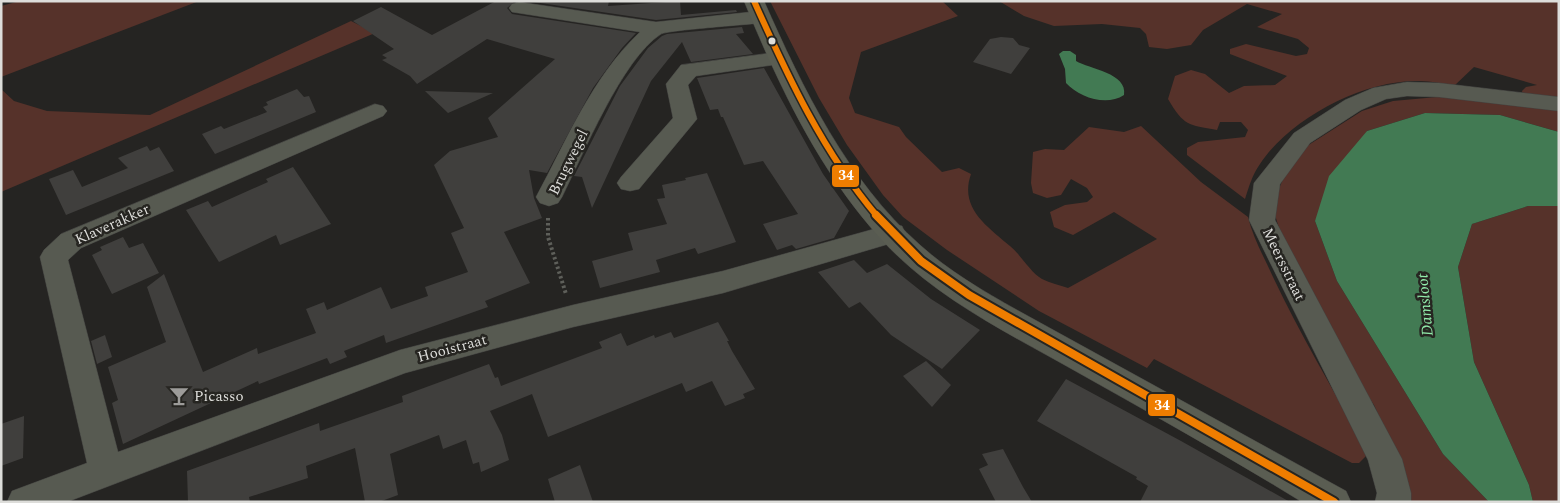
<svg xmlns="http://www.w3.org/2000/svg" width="1560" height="503" font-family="Spectral,serif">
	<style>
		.green { fill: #56322a }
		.water { fill: #427a53 }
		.building { fill: #403f3d }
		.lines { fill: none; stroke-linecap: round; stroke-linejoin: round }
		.minor-casing { stroke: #424240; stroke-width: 1 }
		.secondary-casing { stroke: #424240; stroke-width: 1 }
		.path { stroke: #5e5f5a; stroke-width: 4; stroke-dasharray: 2.5 2.5; stroke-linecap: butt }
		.minor { fill: #575a51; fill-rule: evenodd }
		.secondary { fill: #5a5d52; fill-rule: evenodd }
		.bus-1-far1-casing { stroke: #262521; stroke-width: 9 }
		.bus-1-casing { stroke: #262521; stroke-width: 12 }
		.bus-1-far1 { stroke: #ef7d00; stroke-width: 6 }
		.bus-1 { stroke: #ef7d00; stroke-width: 8 }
		.bus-dot { fill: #ddddda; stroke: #262521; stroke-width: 2 }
		.labels { text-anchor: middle; stroke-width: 5; stroke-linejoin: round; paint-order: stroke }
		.street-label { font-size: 15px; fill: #ddddda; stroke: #262521 }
		.poi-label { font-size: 15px; fill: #ddddda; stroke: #262521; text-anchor: start }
		.water-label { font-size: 16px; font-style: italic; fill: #91eaaa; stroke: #262521 }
		.line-badge { stroke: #262521; stroke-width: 2 }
		.badge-label { font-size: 14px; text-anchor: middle; font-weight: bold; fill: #fff }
	</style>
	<rect width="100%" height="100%" fill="#252422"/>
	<g class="green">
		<path d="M20,1h179l-198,76v-71z"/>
		<path d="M770,1h172l16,15 -97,36 -12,46 6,15 44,14 7,10 36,35 17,-4 12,6c-12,34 16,52 39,72 11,9 20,26 32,33 8,4 18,6 26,9l89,-49 -43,-27 -41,23 -19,-8 -4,-15 15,-7 22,-3 6,-5 -6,-9 -16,-9 -10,16 -14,3 -14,-5 -2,-10 2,-31 12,-3 19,1 25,-23 35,5 17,-6 60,56 47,35c5,21 16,40 25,60 27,57 59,111 90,166l3,13 -7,7h-7l-198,-104 -7,9 -108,-57 -92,-61 -44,-33 -20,-22 -36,-50 -28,-47z"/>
		<path d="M999,1h560v99l-36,-4 -1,-5 4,-4 11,-2 -63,-18 -20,19c-11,-2 -23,-5 -34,-5 -55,-2 -130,37 -160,83 -8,11 -11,23 -15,35l-58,-44v-7l11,-6 47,-5 3,-7 -7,-8h-21l-3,8c-29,-5 -33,-4 -49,-31l7,-23 16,-6 14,4 24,19 15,-7 31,-1 12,-9 -57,-22v-5l16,-5 50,12 11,-2 2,-6 -11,-9 -41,-12 25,-13 -35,-10 -44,26 -12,15 -24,4 -18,-2 -3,-13 -6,-6 -38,-4 -48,2 -30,-10z"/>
		<path d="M351,21l24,12 -374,159v-103l13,12 33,10 103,4z"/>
		<path d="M1448,96l111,14v22l-59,-17 -75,-2 -58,18 -52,90 22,60 106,173 46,48h-78l-12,-43 -25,-54 -19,-27 -71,-134 -9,-29 4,-26 7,-18 21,-25 55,-35 31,-10z"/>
		<path d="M1528,206h31v296h-26l-4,-17 -55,-123 -16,-95 14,-43z"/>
	</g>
	<g class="water">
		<path d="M1063,51h7l6,4v6c13,8 52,12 48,34 -18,12 -45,2 -58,-12l-1,-14 -6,-15z"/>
		<path d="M1425,113l75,2 59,17v74h-31l-56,18 -14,43 16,95 55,123 4,17h-44l-46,-48 -106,-173 -22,-60 14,-45 38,-45z"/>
	</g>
	<g class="building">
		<path d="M496,1h19l-8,7 5,6 124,19 -14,15 -29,40 -46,85 -18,-3 5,28 8,20 -38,14 26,51 -45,18 3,6 -102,36 -2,-8 -40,16 3,6 -17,7 -3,-6 -68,26 -1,-3 -135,63 -11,-41 6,-3 -10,-33 58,-25 -19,-55 17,-13 39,98 54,-24 1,6 58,-21 -10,-24 18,-7 3,8 54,-23 10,22 37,-13 -3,-9 43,-15 -17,-39 13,-5 -30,-63 16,-14 48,-14 -10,-19 67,-59 -68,-20 -70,45 -7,-8 -28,-16 5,-2 -5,-3 12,-6 -41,-28 28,-14 51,28z"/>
		<path d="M527,1h82l-1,5 72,-5 1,14 55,-5 1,2 -81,8z"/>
		<path d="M742,27l2,6 -8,1 17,20 -62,8 -9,-20 -31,39 -59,127 -10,-31 -8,-1 46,-90 28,-38 14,-12 5,-2z"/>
		<path d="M1001,37l12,1 6,7 11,3 -19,26 -38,-12 17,-23z"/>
		<path d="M764,68l59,106 26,37 -15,27 -38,11 -4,-4 -15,5 -14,-26 35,-10 -35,-53 -19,4 -21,-48h-2l-3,-8 -8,1 -13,-32z"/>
		<path d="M297,89l7,8 5,-1 7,16 -101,42 -13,-20 19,-8 3,3 43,-17 -4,-5 5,-2 -2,-3z"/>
		<path d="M425,91l68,2 -45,20z"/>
		<path d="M147,146l3,5 9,-4 15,24 -108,44 -17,-36 24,-9 9,17 46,-19 -10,-10z"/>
		<path d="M293,167l38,57 -51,21 -4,-10 -57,27 -33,-52 22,-9 4,6 56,-25 -2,-3z"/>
		<path d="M707,173l29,69 -38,12 -3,-6 -39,12 4,12 -60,16 -8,-27 41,-11 -5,-17 39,-9 -10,-25 8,-1 -3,-13 24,-5 -1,-2z"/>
		<path d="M123,237l6,11 14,-5 16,30 -47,21 -20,-39 10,-5 -2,-3z"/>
		<path d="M854,260l13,13 20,-9 44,35 49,31 -38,39 -51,-34 -31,-33 -11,6 -31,-36z"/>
		<path d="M718,322l11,19h-2l5,10 23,38 -12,5 2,4 -20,8 -13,-25 -26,11 -4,-9 -134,54 -16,-43 -42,17 12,24 7,25 -28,12 -2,-10 -6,2 -7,-24 -23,9 -4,-14 -49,19 8,41 -19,7h-14l-10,-54 -49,18 2,12 -59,19 1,5h-62l-1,-31 132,-48 1,8 83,-29 -1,-6 87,-32 6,14 3,-1 3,9 101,-38 -3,-6 22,-9 6,13 27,-11 1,3 16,-6 3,6z"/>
		<path d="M105,335l7,22 -15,7 -6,-23z"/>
		<path d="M926,361l25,24 -19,22 -29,-31z"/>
		<path d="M1066,379l115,62 109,61h-150l8,-16 -12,-7 1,-2 -100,-56z"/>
		<path d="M24,416l-1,42 -22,8v-42z"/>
		<path d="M1003,449l20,38 9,15h-36l-17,-33 9,-4 -6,-11z"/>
		<path d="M580,465l13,37h-38l-7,-23z"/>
	</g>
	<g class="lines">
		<defs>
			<g id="minor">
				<path d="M519,2l137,20 104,-11 7,2 3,4 -3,4 -7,2c-15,2 -91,7 -99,11 -39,25 -78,121 -99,163l-4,6 -9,3 -9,-3 -4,-6c31,-57 56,-120 104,-165l-128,-20 -3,-4 3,-4z"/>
				<path d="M779,52l8,1 3,5 -3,5 -91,13 -8,9 9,34 -58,70 -9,2 -9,-2 -4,-6 4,-6 52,-59 -7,-34 15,-19z"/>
				<path d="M1407,82l32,1 120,14v14l-120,-14 -32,-1 -21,3 -25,11 -51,33 -30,41 -5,36 127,239 9,34v9h-36l2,-9 -9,-33 -119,-240 5,-37 40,-50 51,-33 28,-12z"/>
				<path d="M375,104l8,2 4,5 -4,5 -302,132 -13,12 50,192 282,-102 173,-45 150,-34 169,-47 10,2 3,7 -3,7 -179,53 -150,34 -168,46 -338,129h-60l5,-11 75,-28 -47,-206 4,-7 17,-16z"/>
			</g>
			<path id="secondary" d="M744,1h20c39,88 83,179 156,244 29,26 63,46 97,65l329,181 5,11h-49c-76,-47 -154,-90 -232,-134 -66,-37 -137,-72 -189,-129 -62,-68 -102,-153 -137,-238z"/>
		</defs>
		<use href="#minor" class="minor-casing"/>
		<use href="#secondary" class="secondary-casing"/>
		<path class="path" d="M548,218v19l18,57"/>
		<use href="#minor" class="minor"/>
		<use href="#secondary" class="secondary"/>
		<defs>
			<path id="bus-1-far1" d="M754,1c34,76 69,151 123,215"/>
			<path id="bus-1" d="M876,215l45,46 48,34 365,207"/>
		</defs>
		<use href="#bus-1-far1" class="bus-1-far1-casing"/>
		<use href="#bus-1" class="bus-1-casing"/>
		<use href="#bus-1-far1" class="bus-1-far1"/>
		<use href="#bus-1" class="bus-1"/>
	</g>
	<defs>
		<symbol id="bar-bare" viewBox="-9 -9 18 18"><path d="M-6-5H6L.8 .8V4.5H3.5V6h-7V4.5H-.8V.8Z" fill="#9d9c9a" stroke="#262521" stroke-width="2.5" paint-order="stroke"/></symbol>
	</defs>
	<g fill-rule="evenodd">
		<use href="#bar-bare" x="165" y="382" width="28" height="28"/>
	</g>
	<circle class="bus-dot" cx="772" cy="41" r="4.5"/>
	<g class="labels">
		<g class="street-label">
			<text transform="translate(568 162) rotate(-64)" y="5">Brugwegel</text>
			<text transform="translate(112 224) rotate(-24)" y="5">Klaverakker</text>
			<text transform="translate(1284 264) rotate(64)" y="5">Meersstraat</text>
			<text transform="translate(452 348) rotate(-15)" y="5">Hooistraat</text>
		</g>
		<g class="poi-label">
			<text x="194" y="401">Picasso</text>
		</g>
		<g class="water-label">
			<text transform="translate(1424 305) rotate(-95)" y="6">Damsloot</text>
		</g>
	</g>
	<g class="line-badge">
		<rect x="831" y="164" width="29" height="24" rx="5" fill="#ef7d00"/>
		<rect x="1147" y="393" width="29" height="24" rx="5" fill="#ef7d00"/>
	</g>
	<g class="badge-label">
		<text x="846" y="180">34</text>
		<text x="1162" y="410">34</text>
	</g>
	<rect width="1560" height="503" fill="none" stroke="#ddddda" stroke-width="5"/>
</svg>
